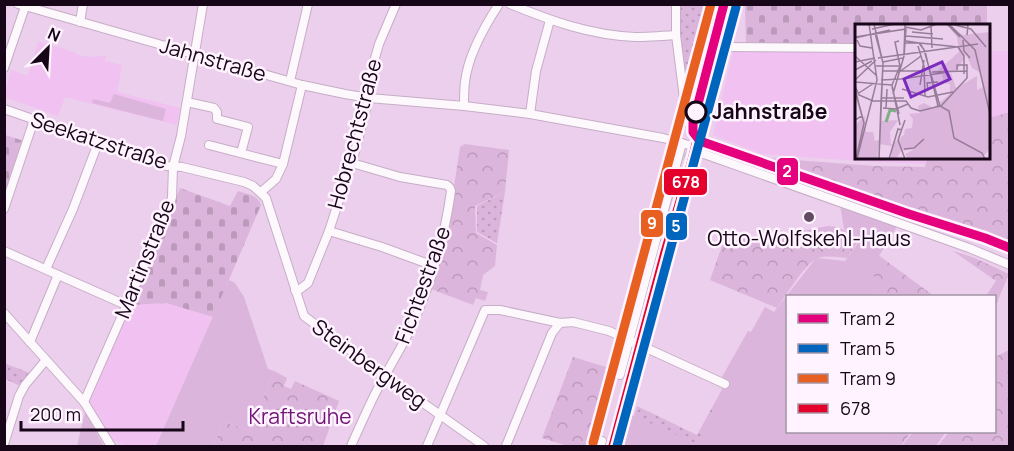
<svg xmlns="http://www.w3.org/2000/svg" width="1014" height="451" font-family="Manrope,sans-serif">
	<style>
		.built { fill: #f0c1f1 }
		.grass { fill: url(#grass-dots) }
		.forest { fill: url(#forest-crowns) }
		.cemetery { fill: url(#cemetery-stones) }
		.garden { fill: #dcb5dc }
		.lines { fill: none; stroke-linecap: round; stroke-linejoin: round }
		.minor-casing { stroke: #c6aec6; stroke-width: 10 }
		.major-casing { stroke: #c6aec6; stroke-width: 12 }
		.minor { stroke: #fcf8fc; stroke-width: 8 }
		.major { stroke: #fcf8fc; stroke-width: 9 }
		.tram { stroke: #cdc5ce; stroke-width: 1.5 }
		.bus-1-casing { stroke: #fff3ff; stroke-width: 14 }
		.bus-1 { stroke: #e4002b; stroke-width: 9 }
		.tram-1-casing { stroke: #fff3ff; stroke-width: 14 }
		.tram-2-casing { stroke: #fff3ff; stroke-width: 14 }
		.tram-3-casing { stroke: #fff3ff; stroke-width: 14 }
		.tram-1 { stroke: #e5007d; stroke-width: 9 }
		.tram-2 { stroke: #0065bd; stroke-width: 9 }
		.tram-3 { stroke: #e76022; stroke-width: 9 }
		.stop-dot { fill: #fff3ff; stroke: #170518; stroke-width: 3 }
		.poi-dot { fill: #624b63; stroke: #fff3ff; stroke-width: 2 }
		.labels { text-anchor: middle; stroke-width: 5; stroke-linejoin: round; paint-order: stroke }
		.street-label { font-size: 21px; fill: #170518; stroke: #fff3ff }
		.stop-label { font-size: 21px; font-weight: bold; fill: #170518; stroke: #fff3ff; text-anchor: start }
		.poi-label { font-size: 21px; fill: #170518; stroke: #fff3ff }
		.park-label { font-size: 21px; fill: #6f1474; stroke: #fff3ff }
		.inset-river { fill: none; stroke: #7faf84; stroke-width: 3 }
		.inset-road { fill: none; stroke: #977e98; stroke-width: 1.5 }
		.view { fill: #7b2cbf; fill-opacity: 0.15; stroke: #7b2cbf; stroke-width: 3 }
		.inset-edge { fill: none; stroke: #170518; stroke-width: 3 }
		.line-badge { stroke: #fff3ff; stroke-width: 2 }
		.badge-label { font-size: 16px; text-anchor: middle; font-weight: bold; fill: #fff }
	</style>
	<defs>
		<pattern id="grass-dots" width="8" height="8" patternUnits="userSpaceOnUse" patternTransform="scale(1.5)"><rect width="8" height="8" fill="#dcb5dc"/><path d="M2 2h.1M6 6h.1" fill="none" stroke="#bc9abc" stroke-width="1.8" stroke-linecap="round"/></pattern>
		<pattern id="forest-crowns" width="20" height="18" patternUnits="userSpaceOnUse" patternTransform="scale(1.5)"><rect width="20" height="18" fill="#dcb5dc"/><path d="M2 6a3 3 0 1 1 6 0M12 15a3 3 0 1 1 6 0" fill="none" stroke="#bc9abc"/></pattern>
		<pattern id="cemetery-stones" width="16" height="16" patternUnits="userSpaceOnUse" patternTransform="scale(1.5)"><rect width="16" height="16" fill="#dcb5dc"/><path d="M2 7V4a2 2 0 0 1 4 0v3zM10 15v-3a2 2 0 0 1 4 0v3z" fill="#bc9abc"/></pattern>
	</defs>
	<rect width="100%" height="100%" fill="#ecceed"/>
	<g class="built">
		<path d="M38,41l39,12v2l11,2 18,-1 -1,5 17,4 -5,27 63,16 -3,17 -112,-28 -7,19 -53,-19v-5l6,-22 17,6z"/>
		<path d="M856,51v107h70l-1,6 -49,-2 -114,-8 -49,-19 20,-83z"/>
		<path d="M990,51h20l-1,61 -19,7z"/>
		<path d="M166,303l47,14 -57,129h-28l-18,-7 -21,-35 42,-99z"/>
	</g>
	<g class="grass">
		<path d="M680,5h36l-9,36 -11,56h-11l-6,-62z"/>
		<path d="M505,192l-8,51 -20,-11v-26z"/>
		<path d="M4,363l26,10 -10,13 -15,-7z"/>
		<path d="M725,384l5,61 -53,1 -46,-20 6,-20 60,29z"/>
	</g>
	<g class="forest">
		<path d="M989,51h1v67l19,-6v130l-33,-13 -208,-68 -1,-3 108,8 50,1 2,-9h61z"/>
		<path d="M465,144l44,6 -4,42 -30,14 1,27 21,12 -2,21 -12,9 -3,15 8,2 -3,9 -9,-3 -3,7 -42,-16 21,-89 8,-53z"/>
		<path d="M828,226l9,1 24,10 -14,21c-9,-1 -20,-3 -29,0 -13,5 -32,38 -41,50l-67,-28 13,-37 5,-3 52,-5z"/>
		<path d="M953,251l22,7 34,16 -14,33 -1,-11h-8l10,-15z"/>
		<path d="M881,257l53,39h-55l-7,-25z"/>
		<path d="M1009,350v96h-71l11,-14h45l1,-75z"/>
		<path d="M573,357l43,13 -20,76h-28l-26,-8z"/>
		<path d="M274,371l13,7 -3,8 7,3 4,-8 44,20 -16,45h-110l11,-24 25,8z"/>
		<path d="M889,432h22l-10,14h-23z"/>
	</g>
	<g class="cemetery">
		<path d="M745,5h242v20l-131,1v18h-110z"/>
		<path d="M5,135l19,6 -19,55z"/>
		<path d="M180,188l50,18 8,-15c9,3 20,4 23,14l-48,112 -47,-14 -35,2z"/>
	</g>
	<g class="garden">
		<path d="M114,94l52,15 -3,12 -71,-18 1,-4 17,4z"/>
		<path d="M840,204l58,21 -19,31 2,1 -8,14 6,25h-91v136h101l-11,14h-254l8,-31 65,29 28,-60 1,-4 -4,-3 26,-46 3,1 14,-25 9,5 42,-54 29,3 16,-22 -17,-10z"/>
		<path d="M229,280l6,3 9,14 24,72 6,2 -25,59 -25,-8 -11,24h-57z"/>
		<path d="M85,412l19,34h-27z"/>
		<path d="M913,432h30l2,1 -9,13h-34z"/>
	</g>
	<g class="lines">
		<defs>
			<g id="minor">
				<path d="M18,4l284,81 43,9 24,4 95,8 66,8 133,24 33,9 8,7 265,94 41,17"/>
				<path d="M510,4c41,17 80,31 125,33 13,0 27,-1 41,-2"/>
				<path d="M676,4v31l11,87"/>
				<path d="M80,22l3,-18"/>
				<path d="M721,47l135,1"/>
				<path d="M4,68l21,-61"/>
				<path d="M290,81l18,-77"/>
				<path d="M187,102l27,6 3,4v7l31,8 -7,26"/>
				<path d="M464,106c0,-8 0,-16 1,-24 3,-27 19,-55 34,-78"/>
				<path d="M4,109l163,57 15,1 62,15 9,4 13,12 38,118 81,60 99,70"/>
				<path d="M530,114l6,-43 14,-51"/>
				<path d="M209,145l74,19"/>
				<path d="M261,192l15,-13 7,-15 19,-79"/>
				<path d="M4,209l30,-89"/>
				<path d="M329,231l53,16 52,19"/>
				<path d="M4,251l122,54"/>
				<path d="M46,269l27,-60 25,-66"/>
				<path d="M295,290l5,-1 8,-6 21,-52 11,-34 12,-34 17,-65 2,-26 8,-28 17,-40"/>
				<path d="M4,313l80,89 27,44"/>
				<path d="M30,342l28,-67"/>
				<path d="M620,375l62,-232"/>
				<path d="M84,402l84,-191 4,-14 1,-30 8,-31 22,-132"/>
				<path d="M4,444l15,-48 6,-11 21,-25"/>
				<path d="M351,446c8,-18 16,-36 25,-54 10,-19 21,-37 31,-56 22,-45 37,-95 44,-145l-1,-3 -3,-3 -47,-8 -48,-14"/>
				<path d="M427,446l58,-136h15l60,13 13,-1 36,9 116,53"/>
				<path d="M506,446l46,-113 8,-10"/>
				<path d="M600,446l2,-5"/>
			</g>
			<path id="major" d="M613,446l52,-194 27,-92 39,-156"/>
		</defs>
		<use href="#minor" class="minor-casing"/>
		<use href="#major" class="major-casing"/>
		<use href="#minor" class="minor"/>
		<use href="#major" class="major"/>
		<path class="tram" d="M683,159c7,-17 15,-19 32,-14"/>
		<defs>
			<path id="bus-1" d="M613,446l52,-194 27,-92 39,-156"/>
		</defs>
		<use href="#bus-1" class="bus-1-casing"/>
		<use href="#bus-1" class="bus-1"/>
		<defs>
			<path id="tram-1" d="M724,4l-31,119v9l7,9 209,73 76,24 25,10"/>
			<path id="tram-2" d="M617,446l119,-439"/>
			<path id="tram-3" d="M593,443l118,-439"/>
		</defs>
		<use href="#tram-1" class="tram-1-casing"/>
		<use href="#tram-2" class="tram-2-casing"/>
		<use href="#tram-3" class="tram-3-casing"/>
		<use href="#tram-1" class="tram-1"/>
		<use href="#tram-2" class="tram-2"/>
		<use href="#tram-3" class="tram-3"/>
	</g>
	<circle class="stop-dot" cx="696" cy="112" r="10"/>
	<circle class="poi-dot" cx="809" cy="217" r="6"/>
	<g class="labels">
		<g class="street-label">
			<text transform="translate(213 60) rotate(16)" y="7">Jahnstraße</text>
			<text transform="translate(355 134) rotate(-75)" y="7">Hobrechtstraße</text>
			<text transform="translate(99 141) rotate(18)" y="7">Seekatzstraße</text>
			<text transform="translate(145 259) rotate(-68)" y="7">Martinstraße</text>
			<text transform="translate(423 285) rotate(-70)" y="7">Fichtestraße</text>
			<text transform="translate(369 364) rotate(36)" y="7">Steinbergweg</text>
		</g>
		<g class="stop-label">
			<text x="712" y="119">Jahnstraße</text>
		</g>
		<g class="poi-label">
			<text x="809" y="246">Otto-Wolfskehl-Haus</text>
		</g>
		<g class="park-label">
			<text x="300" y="424">Kraftsruhe</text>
		</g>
	</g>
	<g transform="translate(855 24)">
		<rect width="135" height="135" fill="#ecceed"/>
		<path d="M95,4l13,7 27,-3v116l-8,11h-74l-3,-5 10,-5 -14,2 -5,8h-5l1,-13 -13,-2 -2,15h-22v-34l10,-9 1,16h7l2,9 4,-1 2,-19 17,-1 -8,12 1,13 13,-10 1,-6 7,-1 1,-9 -4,-5 11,-1 -2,-7 6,-3 9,5 17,-14v-10l-6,-1 -2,-9 9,-1 5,15 21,-12v14l6,-3 -2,-14 -9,-5 -6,-14 -9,17 -21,1 23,-20 -2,-15z" fill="#dcb5dc"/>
		<path class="inset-river" d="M31,98l4,-12 6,1"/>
		<path class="inset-road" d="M19,0l9,39 -2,39M92,0l13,13M94,0l26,26 15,64M96,0l20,5 15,18M104,0l9,1 -1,10M76,1l1,23M50,3l16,3 16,-6M17,5l23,-5M57,8l21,2M20,9l8,30 -4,96M51,12l37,3M0,13l51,-8 -2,27 -11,38M0,14l35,-8M2,16l3,6 12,2M108,16l1,11 6,7M51,17l13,2 6,8 13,55M50,19h15l4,7 16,56 9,5 5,27 28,15 3,6M65,19l38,4 6,9v18M63,22l6,20 1,30M49,29l1,-28M0,32l22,20M23,34l100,-14M0,38l20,-4M28,38l20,-4M21,42h23M0,46l17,-9M28,47h40M77,48l35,-1M43,49l23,-17M46,55l48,-7M0,56l21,-20M26,56l20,-1M0,58l37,3M37,61l8,-19 -5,-24 4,-1M37,61l8,40M65,61l4,-25M0,62l4,9 14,6h33l5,7 9,3 20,-5M37,63l7,27M0,65l9,34 -8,36M47,65l26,8 25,-5M73,66l-1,-7 11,-1M4,69l15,-10M26,74h23M86,82l26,-28v-13h-10v5M28,84l13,1 12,-5M31,84l1,-19M0,96l7,-4 -6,-22M43,116l7,-20M43,116l7,19M49,125l10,-1 10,-9M2,135l20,-79 -8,-56M24,135l2,-57M34,135l9,-30 4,1"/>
		<path class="view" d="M87,38l8,17 -39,18 -7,-18z"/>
		<rect width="135" height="135" class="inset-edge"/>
	</g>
	<g class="line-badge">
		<rect x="776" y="157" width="23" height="29" rx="6" fill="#e5007d"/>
		<rect x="663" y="168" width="45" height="28" rx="6" fill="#e4002b"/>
		<rect x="640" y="209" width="24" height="29" rx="6" fill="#e76022"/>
		<rect x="665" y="212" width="23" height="29" rx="6" fill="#0065bd"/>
	</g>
	<g class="badge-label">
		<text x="787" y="177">2</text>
		<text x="686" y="188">678</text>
		<text x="652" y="229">9</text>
		<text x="676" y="232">5</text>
	</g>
	<rect width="1014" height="451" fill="none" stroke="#170518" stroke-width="12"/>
	<rect x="786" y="295" width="210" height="138" fill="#fff3ff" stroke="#a294a3" stroke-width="1.5"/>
	<rect x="798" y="314" width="30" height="9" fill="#e5007d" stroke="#a294a3" stroke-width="1.5"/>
	<text x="840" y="325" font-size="18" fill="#170518">Tram 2</text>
	<rect x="798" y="344" width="30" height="9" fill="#0065bd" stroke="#a294a3" stroke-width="1.5"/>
	<text x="840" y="355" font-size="18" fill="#170518">Tram 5</text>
	<rect x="798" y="374" width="30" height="9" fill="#e76022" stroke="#a294a3" stroke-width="1.5"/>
	<text x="840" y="385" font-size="18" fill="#170518">Tram 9</text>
	<rect x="798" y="404" width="30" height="9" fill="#e4002b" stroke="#a294a3" stroke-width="1.5"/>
	<text x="840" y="415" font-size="18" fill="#170518">678</text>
	<g transform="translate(48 48) rotate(24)" stroke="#fff3ff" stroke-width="4.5" paint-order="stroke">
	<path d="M0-4.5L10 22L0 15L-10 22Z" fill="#170518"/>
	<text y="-9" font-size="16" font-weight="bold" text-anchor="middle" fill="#170518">N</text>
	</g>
	<path d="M21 421v9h162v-9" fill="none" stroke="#170518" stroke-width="3"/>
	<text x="30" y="421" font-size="18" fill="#170518" stroke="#fff3ff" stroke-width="4.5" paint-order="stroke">200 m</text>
</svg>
